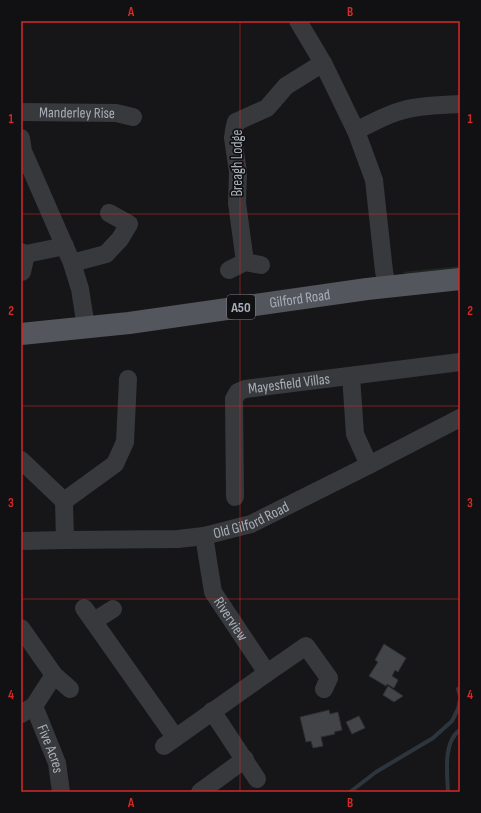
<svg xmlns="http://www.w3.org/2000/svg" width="481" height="813" font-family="'Sofia Sans Condensed',sans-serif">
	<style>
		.green { fill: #1e261e }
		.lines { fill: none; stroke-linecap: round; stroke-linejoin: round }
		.stream { stroke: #2c363c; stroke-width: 4 }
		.building { fill: #424448; stroke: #303034 }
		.minor { stroke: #37393d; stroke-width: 18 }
		.major { stroke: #53565c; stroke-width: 22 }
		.grid { fill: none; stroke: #d62828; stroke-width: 1; stroke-opacity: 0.55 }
		.labels { text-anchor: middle; stroke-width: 3.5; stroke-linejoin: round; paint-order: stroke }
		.shield { fill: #111113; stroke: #7b7f86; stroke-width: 1 }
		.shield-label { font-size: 14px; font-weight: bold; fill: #a8aeb8 }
		.street-label { font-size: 15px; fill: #a8aeb8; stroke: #111113 }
		.neatline { fill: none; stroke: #d62828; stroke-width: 1.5 }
		.grid-label { font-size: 13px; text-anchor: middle; font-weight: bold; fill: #d62828 }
	</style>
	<rect width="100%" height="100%" fill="#161618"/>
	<path class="green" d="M460,266v4l-52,5 -6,-3z"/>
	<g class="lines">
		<g class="stream">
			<path d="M458,689l2,6"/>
			<path d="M350,792l26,-20 57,-34 19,-17 6,-12 2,-9"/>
			<path d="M448,792c-1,-18 -5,-51 12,-62"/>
		</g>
	</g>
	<g class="building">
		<path d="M384,644l22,14 -8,14 -3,-2 -3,6 6,4 -4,8 -7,-4 -1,2 -17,-10 9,-14 -3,-2z"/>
		<path d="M388,686l15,10 -9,6 -11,-7z"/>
		<path d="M329,710l1,4 8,-2 4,18 -8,2 1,2 -14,3 2,9 -10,2 -2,-7 -5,1 -6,-25z"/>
		<path d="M359,716l6,12 -13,6 -6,-12z"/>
	</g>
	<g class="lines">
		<g class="minor">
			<path d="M298,21l25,42 33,68 18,49 10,91 3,16"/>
			<path id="s1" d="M21,112l95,1 17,4"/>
			<path d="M356,131c16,-8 31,-17 48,-21 17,-5 39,-5 56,-6"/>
			<path d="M21,138l2,13 49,112 8,26 6,38"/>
			<path d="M21,252l5,2 39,-8"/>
			<path d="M245,262l-8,-59 1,-31 -5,-34 1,-8 2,-8 31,-14 19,-22 37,-23"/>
			<path d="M72,263l34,-9 14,-15 9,-15 -20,-11"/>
			<path d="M229,270l16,-8 16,3"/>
			<path d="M22,272l4,-18"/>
			<path d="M351,376l4,58 14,31"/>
			<path d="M21,460l43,41 1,39"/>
			<path id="s2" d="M235,497l-1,-98 4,-7 7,-3 215,-27"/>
			<path d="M64,501l51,-37 10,-22 3,-63"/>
			<path id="s3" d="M204,536l9,56 54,81"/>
			<path id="s4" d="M21,541l44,-1 113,-1 26,-3 47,-12 118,-59 91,-47"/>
			<path d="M84,608l91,129"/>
			<path d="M94,621l19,-12"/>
			<path d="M21,628l33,47 16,14"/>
			<path id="s5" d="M34,706l23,57 4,29"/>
			<path d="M212,711l45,68"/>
			<path d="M21,714l13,-8 20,-31"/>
			<path d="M164,746l103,-73 39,-27 23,32 -5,11"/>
			<path d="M200,792l45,-33"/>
		</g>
		<path class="major" id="s6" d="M21,334l108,-11 238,-34 93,-10"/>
	</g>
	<path class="grid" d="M240,21v771M21,214h439M21,406h439M21,599h439"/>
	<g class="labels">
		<rect class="shield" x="227" y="295" width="28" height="24" rx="3"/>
		<g class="shield-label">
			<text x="241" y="312">A50</text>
		</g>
		<g class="street-label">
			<text dy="5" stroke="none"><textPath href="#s1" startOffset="56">Manderley Rise</textPath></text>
			<text transform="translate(237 163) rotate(-90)" y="5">Breagh Lodge</text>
			<text dy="5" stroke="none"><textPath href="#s6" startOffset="281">Gilford Road</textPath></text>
			<text dy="5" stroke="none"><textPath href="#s2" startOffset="158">Mayesfield Villas</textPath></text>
			<text dy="5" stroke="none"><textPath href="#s4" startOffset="233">Old Gilford Road</textPath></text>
			<text dy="5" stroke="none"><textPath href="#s3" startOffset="89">Riverview</textPath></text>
			<text dy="5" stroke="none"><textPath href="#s5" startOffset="46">Five Acres</textPath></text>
		</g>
	</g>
	<rect width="481" height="813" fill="none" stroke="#111113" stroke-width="44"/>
	<rect x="22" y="22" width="437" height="769" class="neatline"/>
	<g class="grid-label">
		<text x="131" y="16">A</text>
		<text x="350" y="16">B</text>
		<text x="11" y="123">1</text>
		<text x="470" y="123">1</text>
		<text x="11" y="315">2</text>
		<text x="470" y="315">2</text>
		<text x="11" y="507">3</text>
		<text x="470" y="507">3</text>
		<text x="11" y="699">4</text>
		<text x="470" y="699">4</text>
		<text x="131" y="807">A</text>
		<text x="350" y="807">B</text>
	</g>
</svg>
